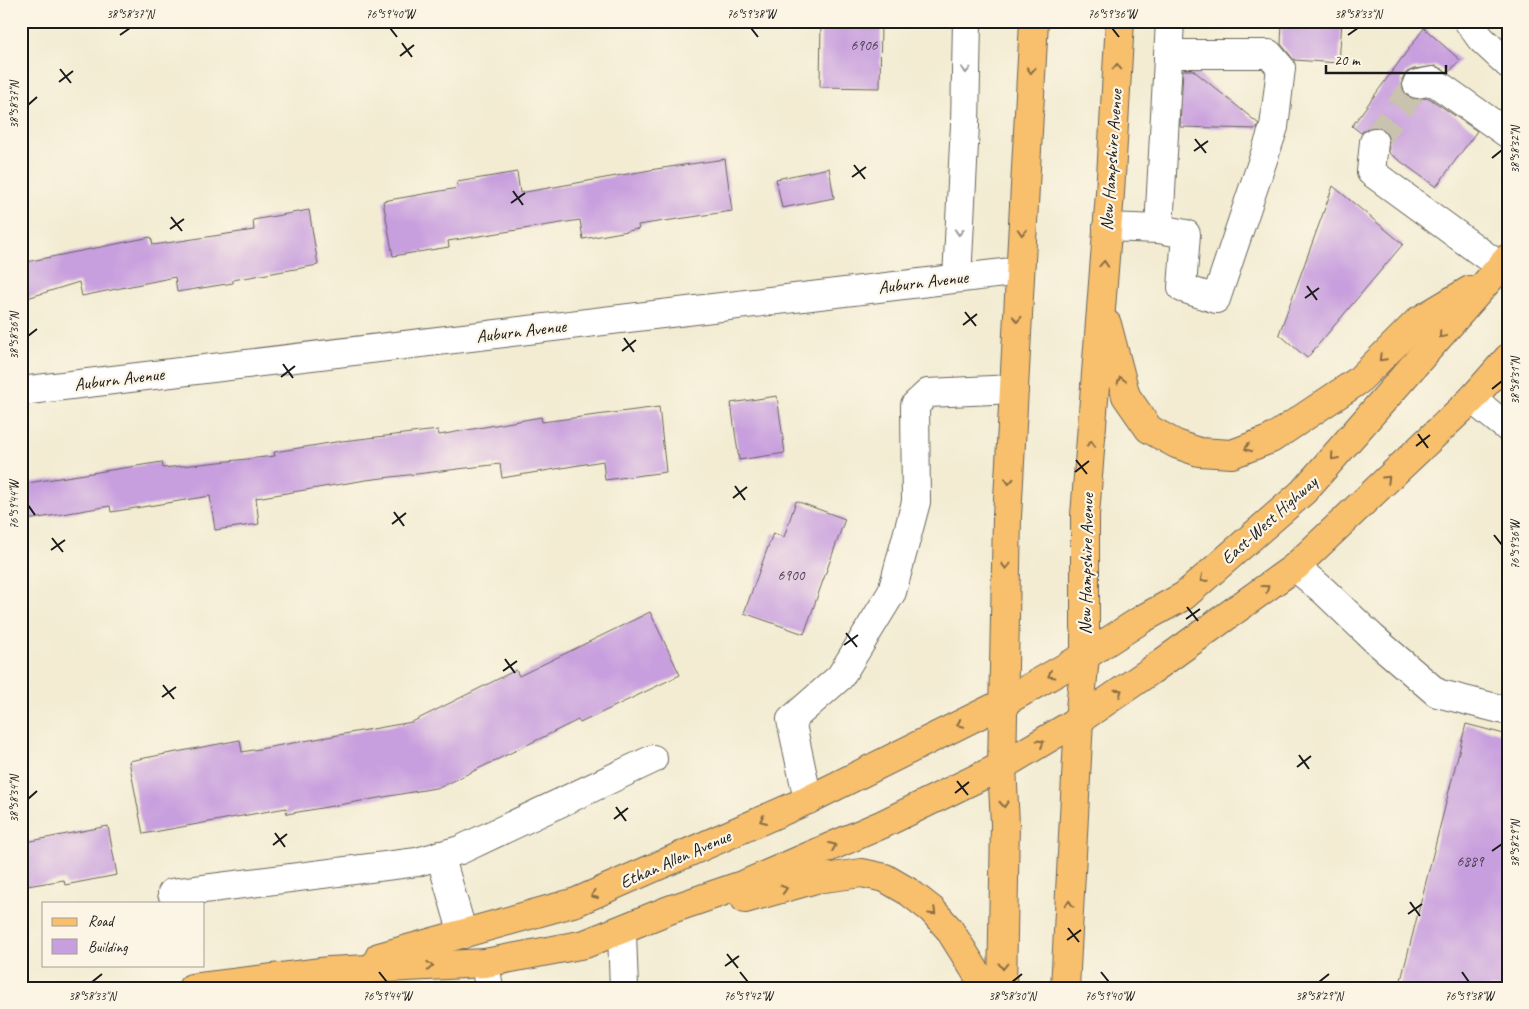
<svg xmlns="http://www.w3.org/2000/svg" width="1529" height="1009" font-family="Caveat,sans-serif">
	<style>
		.building { fill: #c89fde }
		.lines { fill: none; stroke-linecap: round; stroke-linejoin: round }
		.minor-tunnel { stroke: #c8c2ae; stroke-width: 28; stroke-dasharray: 28 14; stroke-linecap: butt }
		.minor-casing { stroke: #67655c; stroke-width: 30 }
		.major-casing { stroke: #67655c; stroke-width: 30 }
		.minor { stroke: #fff; stroke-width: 28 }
		.major { stroke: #f8bf6c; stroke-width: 28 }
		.oneway { stroke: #8a6e44 }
		.oneway2 { stroke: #999 }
		.ticks { fill: none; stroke: #1c1c1c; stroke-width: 2 }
		.labels { text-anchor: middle; stroke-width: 4.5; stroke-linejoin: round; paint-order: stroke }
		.number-label { font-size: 15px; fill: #473d4c }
		.street-label { font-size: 18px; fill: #1c1c1c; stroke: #fcf5e5 }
		.neatline { fill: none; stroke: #1c1c1c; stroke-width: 2 }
		.ticks-label { font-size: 12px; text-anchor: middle; fill: #1c1c1c }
	</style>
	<rect width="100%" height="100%" fill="#fcf5e5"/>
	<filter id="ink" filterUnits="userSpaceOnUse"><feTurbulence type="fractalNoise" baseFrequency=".02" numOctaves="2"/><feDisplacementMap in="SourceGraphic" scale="10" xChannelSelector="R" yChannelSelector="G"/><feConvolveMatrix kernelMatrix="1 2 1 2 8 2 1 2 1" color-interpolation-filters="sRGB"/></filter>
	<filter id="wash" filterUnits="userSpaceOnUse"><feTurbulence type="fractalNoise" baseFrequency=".0096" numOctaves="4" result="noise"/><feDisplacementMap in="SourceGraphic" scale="20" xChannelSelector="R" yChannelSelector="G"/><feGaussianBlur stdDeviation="1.12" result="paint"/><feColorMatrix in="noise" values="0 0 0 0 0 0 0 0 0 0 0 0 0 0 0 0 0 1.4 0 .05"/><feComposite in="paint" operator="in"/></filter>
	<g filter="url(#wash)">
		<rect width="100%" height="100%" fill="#f3ecd3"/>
		<g id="blocks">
			<g class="building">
				<path d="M821,21h60l-1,67 -60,-1z"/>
				<path d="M1282,21h60l-3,42 -45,-3 -13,-16z"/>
				<path d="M1424,28l36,32 -12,13 -12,-7 -22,3 -7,3 -5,7v7l3,8 7,5 17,-1 48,33 -41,56 -47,-34 -1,-17 -5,-6 -8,-4 -8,2 -6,5 -9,-7z"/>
				<path d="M1183,70h10l66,54 -2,5 -77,-2z"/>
				<path d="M725,159l7,52 -94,14 1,4 -56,10 -3,-19 -132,21 1,6 -56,9 -10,-55 75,-13 -1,-6 60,-10 3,21 136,-24z"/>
				<path d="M829,168l5,30 -52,10 -6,-29z"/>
				<path d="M1333,186l70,58 -96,114 -28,-24z"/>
				<path d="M309,210l9,55 -85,15v3l-56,9 -2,-15 -93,19 -3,-14 -58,18v-37l130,-26 2,8 101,-15 -1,-10z"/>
				<path d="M777,396l8,57 -46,7 -8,-57z"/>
				<path d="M659,407l7,65 -61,8 -2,-19 -101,17 -2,-14 -134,16 -110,18 3,26 -44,6 -5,-34 -99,16 -1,-6 -89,15v-37l141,-22 1,6 112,-12 -1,-4 68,-11 96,-11 1,5 102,-18 1,5z"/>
				<path d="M796,501l49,18 -41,115 -60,-21 29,-80 11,4z"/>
				<path d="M650,612l30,63 -100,48 -2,-3 -137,67 -154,27 -1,-6 -143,26 -14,-73 111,-21 2,12 170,-30 104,-52 3,6z"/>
				<path d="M1466,724l42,11v253h-109z"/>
				<path d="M108,826l9,49 -52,10 -1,-5 -43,7v-44z"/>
			</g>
		</g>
	</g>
	<g filter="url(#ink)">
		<use href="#blocks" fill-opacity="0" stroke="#67655c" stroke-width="1"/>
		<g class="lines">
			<path class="minor-tunnel" d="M1374,142l43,-58"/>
			<defs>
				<g id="minor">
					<path d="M1468,21l13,18 27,25"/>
					<path d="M1417,84l16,-3 75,53"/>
					<path d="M1374,142l-3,30 130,95"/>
					<path d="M1107,227l52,2 11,-208"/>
					<path d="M1159,229l27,5 -4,54 34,11 58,-172 7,-59 -12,-14h-101"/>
					<path d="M957,278l8,-153 2,-104"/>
					<path d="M21,391l999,-120"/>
					<path d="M1472,399l36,29"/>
					<path d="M1295,567l29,24 49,47 64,55 71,18"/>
					<path d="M808,800l-17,-80 49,-43 52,-85 24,-90 -1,-97 13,-12 86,-4"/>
					<path d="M440,855l23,79"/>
					<path d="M172,893l245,-31 43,-12 193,-91"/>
					<path d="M622,934l2,54"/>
					<path d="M485,963l4,25"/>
				</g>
				<g id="major">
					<path d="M1107,324l19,72 23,33 27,15 23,8 33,2 39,-15 87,-58 60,-60 52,-31"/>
					<path d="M745,899l71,-20 46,-6 23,5 24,14 23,18 17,19 37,59"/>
					<path d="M379,957l197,-55 232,-102 195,-97 82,-47 59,-38 40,-22 119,-104 205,-234"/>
					<path d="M192,988l137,-17 156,-8 100,-19 84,-34 76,-26 138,-60 119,-58 77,-46 70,-48 146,-105 177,-168 36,-41"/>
					<path d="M1002,988l3,-164 -3,-58 5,-249 27,-496"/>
					<path d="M1065,988l14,-268 6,-64v-141l25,-322 10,-172"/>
				</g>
			</defs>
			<use href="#minor" class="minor-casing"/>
			<use href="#major" class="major-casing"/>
			<use href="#minor" class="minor"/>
			<use href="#major" class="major"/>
		</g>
		<defs><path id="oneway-chevron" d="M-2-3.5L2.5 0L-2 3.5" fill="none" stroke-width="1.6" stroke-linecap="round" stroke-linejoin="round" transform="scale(1.25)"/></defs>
		<g class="oneway">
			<use href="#oneway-chevron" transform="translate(1117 67) rotate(-87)"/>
			<use href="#oneway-chevron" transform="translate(1031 70) rotate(93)"/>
			<use href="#oneway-chevron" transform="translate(1022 232) rotate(93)"/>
			<use href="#oneway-chevron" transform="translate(1104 264) rotate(-86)"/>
			<use href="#oneway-chevron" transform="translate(1017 319) rotate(93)"/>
			<use href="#oneway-chevron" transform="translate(1442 335) rotate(131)"/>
			<use href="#oneway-chevron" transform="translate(1382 358) rotate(135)"/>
			<use href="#oneway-chevron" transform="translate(1121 380) rotate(-106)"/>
			<use href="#oneway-chevron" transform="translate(1091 444) rotate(-86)"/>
			<use href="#oneway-chevron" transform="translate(1248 448) rotate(159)"/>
			<use href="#oneway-chevron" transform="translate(1334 457) rotate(131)"/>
			<use href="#oneway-chevron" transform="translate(1387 479) rotate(-44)"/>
			<use href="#oneway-chevron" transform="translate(1009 481) rotate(93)"/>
			<use href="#oneway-chevron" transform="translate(1006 566) rotate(91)"/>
			<use href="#oneway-chevron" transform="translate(1203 579) rotate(139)"/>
			<use href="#oneway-chevron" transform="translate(1266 588) rotate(-36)"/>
			<use href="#oneway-chevron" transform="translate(1051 675) rotate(150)"/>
			<use href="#oneway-chevron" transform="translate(1119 692) rotate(-34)"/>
			<use href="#oneway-chevron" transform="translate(960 724) rotate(153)"/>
			<use href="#oneway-chevron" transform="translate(1041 743) rotate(-31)"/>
			<use href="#oneway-chevron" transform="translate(1004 804) rotate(87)"/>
			<use href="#oneway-chevron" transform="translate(763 820) rotate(156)"/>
			<use href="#oneway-chevron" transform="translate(833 846) rotate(-23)"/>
			<use href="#oneway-chevron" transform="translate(784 889) rotate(-16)"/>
			<use href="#oneway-chevron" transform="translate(594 895) rotate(156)"/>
			<use href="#oneway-chevron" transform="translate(1069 904) rotate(-87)"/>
			<use href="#oneway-chevron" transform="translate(933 912) rotate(44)"/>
			<use href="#oneway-chevron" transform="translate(430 966) rotate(-3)"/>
			<use href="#oneway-chevron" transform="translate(1003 966) rotate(91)"/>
		</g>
		<g class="oneway2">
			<use href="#oneway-chevron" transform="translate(966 70) rotate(91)"/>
			<use href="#oneway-chevron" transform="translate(959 232) rotate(93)"/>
		</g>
	</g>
	<path class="ticks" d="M390,28l7,9M751,28l7,9M1112,28l7,9M120,35l10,-7M1348,35l10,-7M402,43l10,14M400,56l14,-11M60,69l11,14M59,82l14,-11M28,105l9,-8M1195,139l11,14M1194,151l14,-10M1492,158l10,-8M854,165l11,14M852,177l14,-10M513,191l10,14M511,203l14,-10M171,217l11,14M170,229l14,-10M1307,286l10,14M1305,298l14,-10M965,312l11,14M963,325l14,-11M28,336l9,-7M624,338l10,14M622,351l14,-11M283,364l10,14M281,377l14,-11M1492,389l10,-8M1418,434l10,14M1416,446l14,-11M1076,460l11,14M1075,472l14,-11M735,486l10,14M733,498l14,-11M28,505l7,10M394,512l10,14M392,524l14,-11M1494,535l8,10M52,538l11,14M51,550l14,-10M1187,607l11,14M1186,619l14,-10M846,633l11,14M844,645l14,-10M505,659l10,14M503,671l14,-10M163,685l11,14M162,697l14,-10M1299,755l10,14M1297,767l14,-11M957,781l11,14M955,793l14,-11M28,799l9,-8M616,807l10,14M614,819l14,-11M275,833l10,14M273,845l14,-11M1492,851l10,-7M1410,902l10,14M1408,914l14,-10M1068,928l11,14M1067,940l14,-10M727,954l11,14M725,966l14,-10M379,972l8,10M740,972l8,10M1101,972l8,10M1462,972l7,10M92,982l10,-8M1012,982l10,-8M1319,982l10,-8"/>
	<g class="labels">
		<g class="number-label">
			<text x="864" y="50">6906</text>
			<text x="791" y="580">6900</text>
			<text x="1470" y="866">6889</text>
		</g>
		<g class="street-label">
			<text transform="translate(1111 160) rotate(-86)" y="6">New Hampshire Avenue</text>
			<text transform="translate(923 282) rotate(-7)" y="6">Auburn Avenue</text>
			<text transform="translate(521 331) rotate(-7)" y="6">Auburn Avenue</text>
			<text transform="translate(119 379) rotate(-7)" y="6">Auburn Avenue</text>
			<text transform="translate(1269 520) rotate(-42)" y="6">East-West Highway</text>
			<text transform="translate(1086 564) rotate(-89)" y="6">New Hampshire Avenue</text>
			<text transform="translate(675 859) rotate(-24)" y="6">Ethan Allen Avenue</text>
		</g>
	</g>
	<rect width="1529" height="1009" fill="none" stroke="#fcf5e5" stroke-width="55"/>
	<rect x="42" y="902" width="162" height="65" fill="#fcf5e5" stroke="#a29e95"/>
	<rect x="52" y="918" width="25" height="8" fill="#f8bf6c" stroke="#a29e95"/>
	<text x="88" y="926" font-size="15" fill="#1c1c1c">Road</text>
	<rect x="52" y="939" width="25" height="15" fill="#c89fde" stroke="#a29e95"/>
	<text x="88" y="952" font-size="15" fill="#1c1c1c">Building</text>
	<path d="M1326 65v8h120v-8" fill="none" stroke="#1c1c1c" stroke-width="2.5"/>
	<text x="1334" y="65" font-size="15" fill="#1c1c1c" stroke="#fcf5e5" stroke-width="4" paint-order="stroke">20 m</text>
	<rect x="28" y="28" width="1474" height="954" class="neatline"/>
	<g class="ticks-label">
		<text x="130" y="18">38°58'37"N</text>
		<text x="390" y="18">76°59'40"W</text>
		<text x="751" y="18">76°59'38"W</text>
		<text x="1112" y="18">76°59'36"W</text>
		<text x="1358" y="18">38°58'33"N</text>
		<text transform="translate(14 105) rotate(-90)" y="4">38°58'37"N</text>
		<text transform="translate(1515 150) rotate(-90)" y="4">38°58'32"N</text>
		<text transform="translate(14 336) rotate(-90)" y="4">38°58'36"N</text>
		<text transform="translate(1515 381) rotate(-90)" y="4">38°58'31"N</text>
		<text transform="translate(14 505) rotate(-90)" y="4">76°59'44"W</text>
		<text transform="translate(1515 545) rotate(-90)" y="4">76°59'36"W</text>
		<text transform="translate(14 799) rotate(-90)" y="4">38°58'34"N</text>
		<text transform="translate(1515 844) rotate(-90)" y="4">38°58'29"N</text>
		<text x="92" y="1000">38°58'33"N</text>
		<text x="387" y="1000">76°59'44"W</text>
		<text x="748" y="1000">76°59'42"W</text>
		<text x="1012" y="1000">38°58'30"N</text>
		<text x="1109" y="1000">76°59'40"W</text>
		<text x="1319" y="1000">38°58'29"N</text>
		<text x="1469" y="1000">76°59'38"W</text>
	</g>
</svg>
